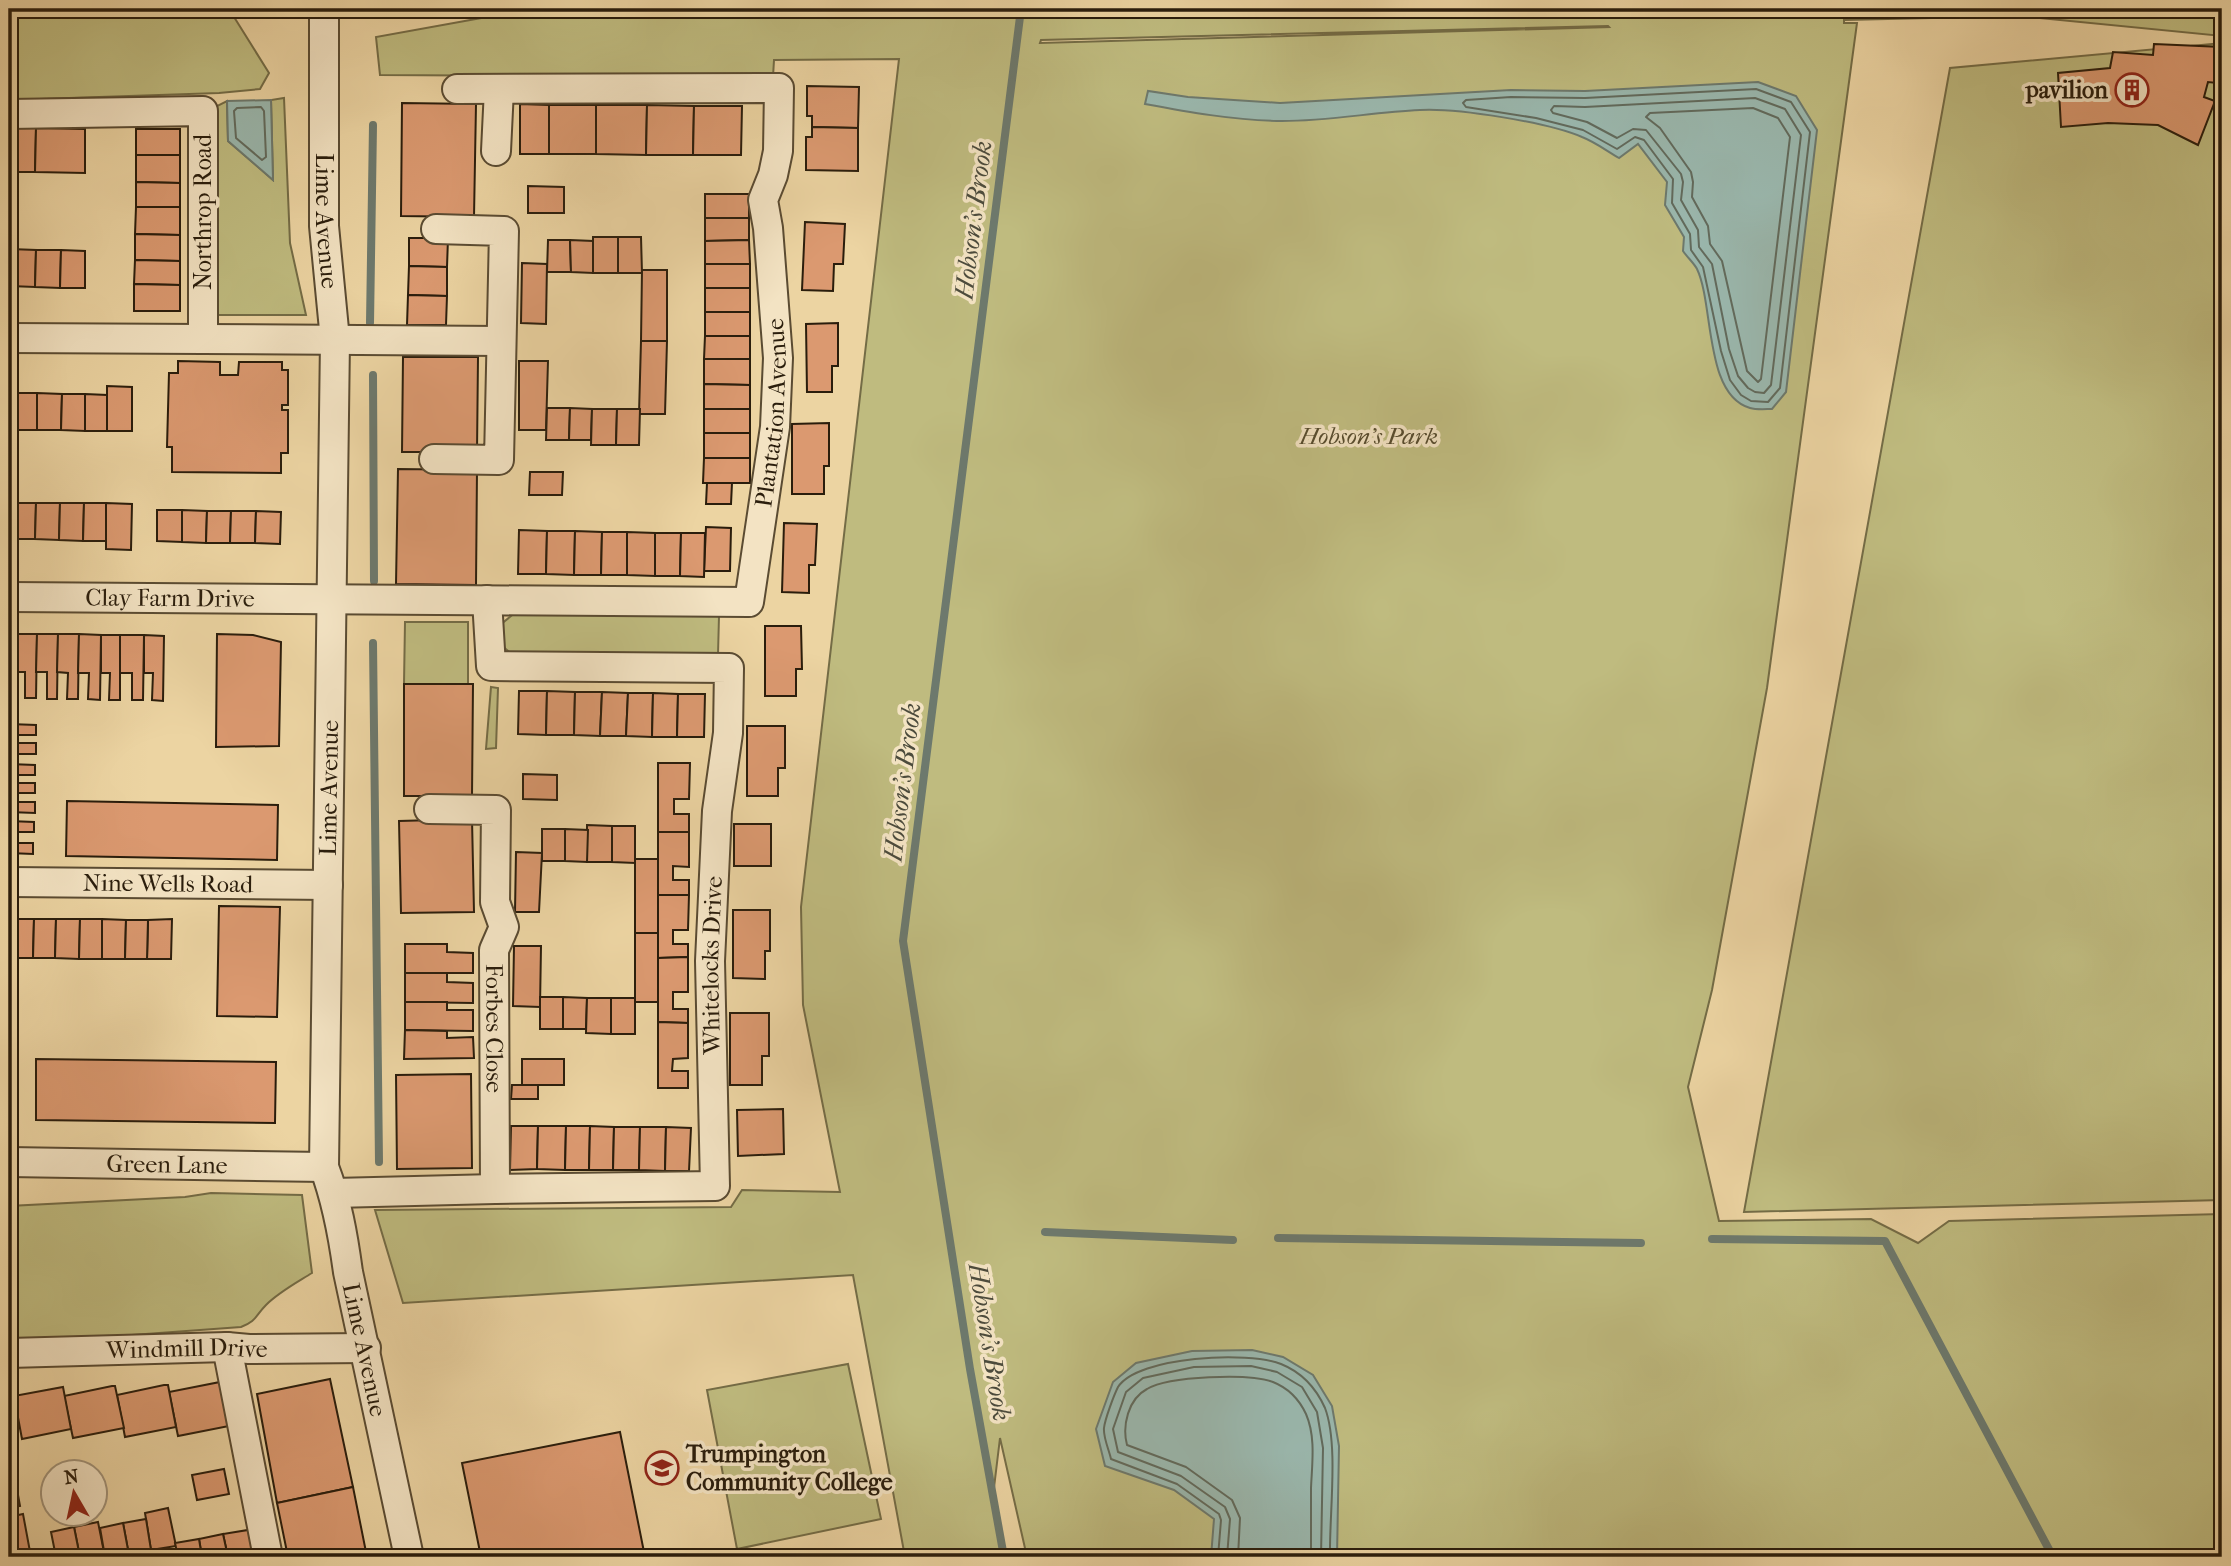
<svg xmlns="http://www.w3.org/2000/svg" width="2231" height="1566" font-family="'IM FELL French Canon',serif">
	<style>
		.green { fill: #bfbb7f; stroke: #746c46; stroke-width: 2; fill-rule: evenodd }
		.water { fill: #9ab7ad; stroke: #6d796d; stroke-width: 2 }
		.lines { fill: none; stroke-linecap: round; stroke-linejoin: round }
		.shore { stroke: #626a5c; stroke-width: 2 }
		.stream { stroke: #6d796d; stroke-width: 8 }
		.building { fill: #db9970; stroke: #2a1d0c; stroke-width: 2 }
		.minor-casing { stroke: #5a4b32; stroke-width: 32 }
		.minor { stroke: #f3e3c3; stroke-width: 28 }
		.labels { text-anchor: middle; stroke-width: 7; stroke-linejoin: round; paint-order: stroke }
		.poi-label { font-size: 24px; font-weight: bold; fill: #2a1d0c; stroke: #f3e3c3; text-anchor: end }
		.street-label { font-size: 24px; fill: #2a1d0c; stroke: #f3e3c3 }
		.park-label { font-size: 24px; font-style: italic; fill: #574c2e; stroke: #f3e3c3 }
		.water-label { font-size: 26px; font-style: italic; fill: #4c4b3c; stroke: #f3e3c3 }
	</style>
	<rect width="100%" height="100%" fill="#ecd4a2"/>
	<filter id="stains"><feTurbulence type="fractalNoise" baseFrequency=".00286" numOctaves="4"/><feColorMatrix values="0 0 0 0 .2 0 0 0 0 .09 0 0 0 0 .02 0 0 0 .5 -.17"/></filter>
	<radialGradient id="worn" r=".72"><stop offset=".6" stop-color="#630" stop-opacity="0"/><stop offset="1" stop-color="#630" stop-opacity=".3"/></radialGradient>
	<g class="green">
		<path d="M9,9h220l40,64 -9,16 -41,4 -210,7z"/>
		<path d="M518,9h1704v27l-202,-20 -176,4v3h13l-90,665 -55,302 -24,97 31,134 152,-2 47,24 31,-22 273,-7v343h-1195l-27,-119 -7,58 10,61h-98l-52,-282 -450,28 -28,-93 356,-3 11,-17 98,2 -37,-187 -2,-98 98,-848 -125,1 -1,17 -393,-2 -4,-38 133,-24zM1608,26l1,1 -569,16 1,-3z"/>
		<path d="M2222,43v1157l-478,12 206,-1144z"/>
		<path d="M284,98l6,145 16,72h-90l-3,-207 14,-7 1,40 45,39 -2,-80z"/>
		<path d="M516,612l203,4 -1,39 -204,1 -13,-11 -1,-20z"/>
		<path d="M405,622h63v62h-64z"/>
		<path d="M491,687l7,1 -2,60 -10,1z"/>
		<path d="M211,1193l91,2 10,78c-16,10 -33,19 -46,32 -11,11 -9,16 -25,22l-232,17v-138l176,-9z"/>
		<path d="M848,1364l33,155 -144,30 -30,-159z"/>
	</g>
	<g class="water">
		<path d="M1758,82l38,14 21,34 -31,262 -14,17c-6,0 -15,1 -22,-1 -46,-13 -36,-104 -53,-139 -3,-6 -10,-12 -14,-18l1,-14 -19,-32 2,-23 -29,-38 -19,14c-12,-7 -24,-16 -37,-21 -36,-15 -124,-29 -162,-27 -48,2 -95,12 -143,11 -44,-1 -89,-9 -132,-17l3,-13 40,6 92,6 231,-13 74,1z"/>
		<path d="M271,100l2,80 -45,-39 -1,-40z"/>
		<path d="M1252,1350l31,7 30,18 19,31 7,40 -2,111h-126l3,-38 -40,-29 -69,-24 -9,-37 17,-47 23,-19 56,-12z"/>
	</g>
	<g class="lines">
		<g class="shore">
			<path d="M1756,89l35,13 19,30 -30,256 -12,14 -17,-1 -10,-6 -11,-15 -9,-29 -18,-84 -12,-17 -1,-16 -18,-31 1,-24 -29,-39 -9,-3 -18,12 -34,-19 -47,-12 -70,-11 -3,-4 3,-3 45,-3 74,1z"/>
			<path d="M1755,98l30,11 16,26 -30,250 -7,8 -9,-1 -7,-4 -10,-12 -9,-27 -17,-85 -13,-17 -1,-17 -17,-30 2,-18 -2,-8 -35,-44 -13,-1 -16,9 -30,-16 -34,-9 -2,-3 3,-4 31,1z"/>
			<path d="M261,107l3,4 2,46 -4,3 -26,-22 -2,-27 3,-3z"/>
			<path d="M1753,108l25,10 12,19 -29,242 -3,3 -11,-11 -25,-110 -12,-17 -2,-18 -16,-29 1,-15 -2,-10 -31,-44 -14,-11 4,-4z"/>
			<path d="M1218,1557l3,-37 -2,-6 -42,-30 -66,-25c-2,-9 -8,-22 -7,-31 1,-9 10,-33 14,-41 20,-31 131,-36 163,-23 20,8 35,24 44,44 14,37 4,108 5,149"/>
			<path d="M1227,1557l3,-38 -5,-12 -44,-31 -63,-24 -5,-23 13,-37 17,-14 51,-11 57,-1 26,6 25,15 15,25 6,36 -2,109"/>
			<path d="M1238,1557l2,-39 -8,-18 -46,-33 -59,-22c-5,-19 1,-46 20,-56 22,-13 102,-16 126,-7 15,6 26,17 33,32 10,23 6,50 5,74 0,23 0,46 0,69"/>
		</g>
		<g class="stream">
			<path d="M370,323l3,-198"/>
			<path d="M373,375l1,206"/>
			<path d="M373,643l6,519"/>
			<path d="M1045,1232l188,8"/>
			<path d="M1278,1238l363,5"/>
			<path d="M1712,1239l173,2 168,316"/>
			<path d="M1004,1557l-34,-188 -67,-428 118,-932"/>
		</g>
	</g>
	<g class="building">
		<path d="M2154,44l68,3 -5,36 -9,-1 -4,15 11,4 -17,44 -40,-20 -50,-2 -47,4 -3,-54 52,-5 3,-16 40,3z"/>
		<path d="M807,86l52,1 -1,41 -46,-1v-11h-5z"/>
		<path d="M402,103l74,1 -2,113 -73,-1z"/>
		<path d="M520,104l29,1v49h-29z"/>
		<rect x="549" y="105" width="47" height="49"/>
		<path d="M596,105h51l-1,50 -50,-1z"/>
		<path d="M647,105l47,1 -1,49h-47z"/>
		<path d="M694,106h48l-1,49h-48z"/>
		<path d="M812,127l46,1v43l-52,-1v-33h6z"/>
		<path d="M9,128h27l-1,44h-26z"/>
		<path d="M36,128l49,1v44l-50,-1z"/>
		<rect x="136" y="129" width="44" height="26"/>
		<path d="M136,155h44v28l-44,-1z"/>
		<path d="M136,182l44,1v24h-44z"/>
		<path d="M528,186l36,1v26h-36z"/>
		<rect x="705" y="194" width="44" height="24"/>
		<path d="M136,207h44v28l-45,-1z"/>
		<path d="M705,218h44v22l-44,1z"/>
		<path d="M805,222l40,2 -2,40h-9l-1,27 -31,-1z"/>
		<path d="M135,234l45,1v26l-45,-1z"/>
		<rect x="593" y="237" width="25" height="36"/>
		<path d="M618,237h23l1,36h-24z"/>
		<path d="M409,238h39l-1,29 -38,-1z"/>
		<path d="M548,240h22l1,32h-24z"/>
		<path d="M570,240l23,1v32l-22,-1z"/>
		<path d="M749,240l1,24h-45v-23z"/>
		<rect x="9" y="249" width="1" height="37"/>
		<path d="M10,249l26,1 -1,37 -25,-1z"/>
		<path d="M36,250h25l-1,38 -25,-1z"/>
		<path d="M61,250l24,1v37h-25z"/>
		<path d="M135,260l45,1v24l-46,-1z"/>
		<path d="M522,263l25,1 -1,60 -25,-1z"/>
		<rect x="705" y="264" width="45" height="24"/>
		<path d="M409,266l38,1v29l-39,-1z"/>
		<path d="M642,270h25v71h-26z"/>
		<path d="M134,284l46,1v26h-46z"/>
		<rect x="705" y="288" width="45" height="24"/>
		<path d="M408,295l39,1 -1,29h-39z"/>
		<rect x="705" y="312" width="45" height="24"/>
		<path d="M838,323v43h-6v26h-25l-1,-68z"/>
		<path d="M705,336h45v23h-46z"/>
		<path d="M641,341h26l-2,73h-26z"/>
		<path d="M403,357h75l-1,95h-75z"/>
		<path d="M704,359h46v26l-46,-1z"/>
		<path d="M178,361l42,1v13h18l1,-13h43v8h6v35h-6v5h6v43h-7v20l-109,-1v-25h-5l2,-74h9z"/>
		<path d="M519,361h29l-2,69h-27z"/>
		<path d="M704,384l46,1v24h-46z"/>
		<path d="M107,386l25,1v44h-25z"/>
		<rect x="9" y="393" width="4" height="37"/>
		<rect x="13" y="393" width="24" height="37"/>
		<path d="M37,393l25,1 -1,36h-24z"/>
		<path d="M62,394h23v37l-24,-1z"/>
		<path d="M85,394l22,1v36h-22z"/>
		<path d="M547,408h23l-1,32h-23z"/>
		<path d="M570,408l22,1 -1,31h-22z"/>
		<path d="M592,409h25l-1,36h-25z"/>
		<path d="M617,409h23l-1,36h-23z"/>
		<rect x="704" y="409" width="46" height="24"/>
		<path d="M829,423v43h-5v28h-32v-70z"/>
		<rect x="704" y="433" width="46" height="25"/>
		<path d="M704,458h46v25h-47z"/>
		<path d="M398,469l79,1 -1,115 -80,-1z"/>
		<path d="M530,472h33l-1,23h-33z"/>
		<path d="M707,483h25l-1,21h-25z"/>
		<rect x="9" y="503" width="3" height="36"/>
		<path d="M12,503h24l-1,36h-23z"/>
		<path d="M36,503h24l-1,37 -24,-1z"/>
		<path d="M60,503h24l-1,38 -24,-1z"/>
		<path d="M84,503h22v38h-23z"/>
		<path d="M106,503l26,1 -1,46 -25,-1z"/>
		<path d="M157,510h25v32l-25,-1z"/>
		<path d="M182,510l25,1 -1,32 -24,-1z"/>
		<path d="M207,511h24l-1,32h-24z"/>
		<path d="M231,511h25l-1,32h-25z"/>
		<path d="M256,511l25,1 -1,32 -25,-1z"/>
		<path d="M784,523l33,1 -2,41h-6v28l-27,-1z"/>
		<path d="M706,527l25,1 -1,43h-26z"/>
		<path d="M519,530l28,1 -1,43h-28z"/>
		<path d="M547,531h28l-1,44 -28,-1z"/>
		<path d="M575,531l27,1 -1,43h-27z"/>
		<path d="M602,532h25v43h-26z"/>
		<path d="M627,532l28,1v43l-28,-1z"/>
		<path d="M655,533h26l-1,43h-25z"/>
		<path d="M681,533h24l-1,44 -24,-1z"/>
		<path d="M765,626h36l1,43h-6v27h-31z"/>
		<rect x="9" y="634" width="7" height="38"/>
		<path d="M16,634h21l-1,64h-11v-26h-9z"/>
		<path d="M37,634h21l-1,65h-10v-27h-11z"/>
		<path d="M58,634h21l-1,65h-11l1,-26 -11,-1z"/>
		<path d="M79,634l22,1 -1,65 -12,-1 1,-26h-11z"/>
		<path d="M217,634l36,1 28,7 -2,104 -63,1z"/>
		<path d="M101,635h19v65h-11l1,-27h-9z"/>
		<path d="M120,635h24l-1,65h-11v-27h-12z"/>
		<path d="M144,635l20,1 -1,65 -11,-1 1,-27h-9z"/>
		<path d="M404,684h69l-1,112h-68z"/>
		<path d="M519,691h28l-1,44 -28,-1z"/>
		<path d="M547,691l28,1 -1,43h-28z"/>
		<path d="M575,692h27l-2,44 -26,-1z"/>
		<path d="M602,692l26,1 -2,43h-26z"/>
		<path d="M628,693h25l-1,44 -26,-1z"/>
		<path d="M653,693l25,1 -1,43h-25z"/>
		<path d="M678,694h27l-1,43h-27z"/>
		<rect x="9" y="696" width="6" height="18"/>
		<path d="M9,724l27,1v10h-26l-1,8z"/>
		<path d="M747,726h38v42h-7v28h-31z"/>
		<path d="M9,743h27v11h-26l-1,10z"/>
		<path d="M658,763h32l-1,36h-15v15h15v18h-31z"/>
		<path d="M9,764l26,1v10h-26v8z"/>
		<path d="M523,774l34,1v25l-34,-1z"/>
		<path d="M9,783h26v10h-26v5z"/>
		<path d="M67,801l211,4 -1,55 -211,-4z"/>
		<path d="M9,802h26v11l-26,-1z"/>
		<path d="M472,819l2,93 -73,1 -2,-92z"/>
		<path d="M9,821l25,1v10h-25z"/>
		<rect x="734" y="824" width="37" height="42"/>
		<path d="M587,825l25,1v36h-25z"/>
		<path d="M612,826h23v37l-23,-1z"/>
		<rect x="542" y="829" width="23" height="32"/>
		<path d="M565,829l23,1 -1,32 -22,-1z"/>
		<path d="M658,832h31v35l-16,-1v14h16v15h-31z"/>
		<path d="M9,843h24v11l-24,-1z"/>
		<path d="M516,852l26,1 -3,59h-24z"/>
		<rect x="635" y="859" width="23" height="74"/>
		<path d="M658,895h31l-1,35h-15v14h15v13l-30,1z"/>
		<path d="M219,906l61,1 -3,110 -60,-1z"/>
		<path d="M733,910h37v41h-5v28l-32,-1z"/>
		<rect x="9" y="919" width="2" height="39"/>
		<path d="M11,919h23l-1,39h-22z"/>
		<path d="M34,919h22l-1,39h-22z"/>
		<path d="M56,919h24l-1,40 -24,-1z"/>
		<path d="M80,919h22v40h-23z"/>
		<path d="M102,919l24,1 -1,39h-23z"/>
		<path d="M172,919l-1,40h-24l1,-39z"/>
		<path d="M126,920h22l-1,39h-22z"/>
		<rect x="635" y="933" width="23" height="69"/>
		<path d="M405,944h42v8l26,1v20h-68z"/>
		<path d="M514,946h27l-1,61 -27,-1z"/>
		<path d="M688,957v35h-15v17h15v14l-30,-1v-64z"/>
		<path d="M405,973h42v9l26,1v20l-68,-1z"/>
		<rect x="9" y="993" width="8" height="16"/>
		<rect x="540" y="997" width="23" height="32"/>
		<path d="M563,997l24,1 -1,31h-23z"/>
		<path d="M587,998h24v36l-25,-1z"/>
		<rect x="611" y="998" width="24" height="36"/>
		<path d="M405,1002h42v8h26v21l-68,-1z"/>
		<path d="M730,1013h39v43h-7v29h-32z"/>
		<path d="M9,1019h8v16l-8,-1z"/>
		<path d="M658,1022l30,1v35l-15,1 -1,12h16v17h-30z"/>
		<path d="M405,1030l42,1v7l26,-1 1,21 -70,1z"/>
		<path d="M9,1043h8l-1,17h-7z"/>
		<path d="M36,1059l240,3 -1,61 -239,-3z"/>
		<rect x="522" y="1059" width="42" height="26"/>
		<rect x="9" y="1070" width="7" height="16"/>
		<path d="M471,1074l1,94 -75,1 -1,-94z"/>
		<path d="M512,1085h26v14h-27z"/>
		<path d="M9,1095l7,1v15h-7z"/>
		<path d="M783,1109l1,45 -46,2 -1,-46z"/>
		<rect x="9" y="1120" width="7" height="16"/>
		<path d="M511,1126h27l-1,43 -27,1z"/>
		<path d="M538,1126h28l-1,44 -28,-1z"/>
		<path d="M566,1126h24l-1,44h-24z"/>
		<path d="M590,1126l24,1 -1,43h-24z"/>
		<path d="M614,1127h26l-1,43h-26z"/>
		<path d="M640,1127h26l-1,44 -26,-1z"/>
		<path d="M666,1127l25,1 -2,43h-24z"/>
		<path d="M330,1379l23,108 -76,16 -20,-109z"/>
		<path d="M220,1382l9,44 -51,10 -9,-44z"/>
		<path d="M164,1385h4l8,42 -51,10 -8,-42z"/>
		<path d="M112,1386h3l9,42 -51,10 -9,-42z"/>
		<path d="M13,1387l7,41 -11,2v-42z"/>
		<path d="M63,1387l8,42 -49,10 -8,-43z"/>
		<path d="M620,1432l25,125h-164l-19,-94z"/>
		<path d="M224,1469l5,25 -32,6 -5,-25z"/>
		<path d="M14,1473l6,33 -11,2v-34z"/>
		<path d="M353,1487l14,70h-79l-11,-54z"/>
		<path d="M168,1508l8,38 -25,4 -6,-37z"/>
		<path d="M23,1514l8,43h-22v-40z"/>
		<path d="M146,1519l5,31 -22,5 -6,-32z"/>
		<path d="M98,1522l7,35h-25l-6,-30z"/>
		<path d="M123,1523l6,32 -24,2 -5,-29z"/>
		<path d="M74,1527l6,30h-24l-5,-25z"/>
		<path d="M248,1530l6,27h-26l-5,-23z"/>
		<path d="M223,1534l5,23h-26l-3,-18z"/>
		<path d="M199,1539l3,18h-24l-3,-14z"/>
	</g>
	<g class="lines">
		<defs>
			<g id="minor">
				<path id="s1" d="M324,9v217l11,114 -11,827c13,34 19,68 24,105l61,285"/>
				<path d="M9,114l194,-3v228l-194,-1"/>
				<path d="M496,151l3,-62"/>
				<path d="M203,339l298,2"/>
				<path d="M434,459l65,1 5,-229 -68,-2"/>
				<path id="s2" d="M9,597l740,5 26,-175 3,-69 -10,-130 -5,-28 10,-25 5,-24 1,-63 -322,1"/>
				<path id="s3" d="M429,809l67,1 -1,92 9,25 -10,23 1,239"/>
				<path id="s4" d="M9,882l319,3"/>
				<path id="s5" d="M9,1162l315,5"/>
				<path id="s6" d="M334,1193l161,-4 220,-3 -5,-225 7,-150 11,-78 1,-65 -238,-2 -4,-66"/>
				<path d="M227,1347l41,210"/>
				<path id="s7" d="M9,1353l218,-6 22,2 117,-1"/>
			</g>
		</defs>
		<use href="#minor" class="minor-casing"/>
		<use href="#minor" class="minor"/>
	</g>
	<defs>
		<symbol id="building-ring" viewBox="-11 -11 22 22"><circle r="9.5" fill="#f3e3c3" stroke="#8f2418" stroke-width="1.5"/><path d="M-4-6H4V6H1V3H-1V6H-4ZM-2.5-4.3h1.7v1.8h-1.7ZM.8-4.3h1.7v1.8H.8ZM-2.5-1h1.7V.8h-1.7ZM.8-1h1.7V.8H.8Z" fill="#8f2418"/></symbol>
		<symbol id="school-ring" viewBox="-11 -11 22 22"><circle r="9.5" fill="#f3e3c3" stroke="#8f2418" stroke-width="1.5"/><path d="M0-5L7-2L0 1L-7-2ZM-4 1L0 2.5L4 1V4Q0 6-4 4Z" fill="#8f2418"/></symbol>
	</defs>
	<g fill-rule="evenodd">
		<use href="#building-ring" x="2113" y="71" width="38" height="38"/>
		<use href="#school-ring" x="643" y="1449" width="38" height="38"/>
	</g>
	<g class="labels">
		<g class="poi-label">
			<text x="2108" y="98">pavilion</text>
			<text x="686" y="1462" text-anchor="start">Trumpington<tspan x="686" dy="28">Community College</tspan></text>
		</g>
		<g class="street-label">
			<text transform="translate(203 212) rotate(-90)" y="8">Northrop Road</text>
			<text dy="8" stroke="none"><textPath href="#s1" startOffset="212">Lime Avenue</textPath></text>
			<text dy="8" stroke="none"><textPath href="#s2" startOffset="931">Plantation Avenue</textPath></text>
			<text dy="8" stroke="none"><textPath href="#s2" startOffset="161">Clay Farm Drive</textPath></text>
			<text transform="translate(329 788) rotate(-89)" y="8">Lime Avenue</text>
			<text dy="8" stroke="none"><textPath href="#s4" startOffset="159">Nine Wells Road</textPath></text>
			<text dy="8" stroke="none"><textPath href="#s6" startOffset="602">Whitelocks Drive</textPath></text>
			<text dy="8" stroke="none"><textPath href="#s3" startOffset="289">Forbes Close</textPath></text>
			<text dy="8" stroke="none"><textPath href="#s5" startOffset="158">Green Lane</textPath></text>
			<text dy="8" stroke="none"><textPath href="#s7" startOffset="178">Windmill Drive</textPath></text>
			<text dy="8" stroke="none"><textPath href="#s1" startOffset="1346">Lime Avenue</textPath></text>
		</g>
		<g class="park-label">
			<text x="1369" y="444">Hobson's Park</text>
		</g>
		<g class="water-label">
			<text transform="translate(973 220) rotate(-83)" y="9">Hobson's Brook</text>
			<text transform="translate(902 782) rotate(-83)" y="9">Hobson's Brook</text>
			<text transform="translate(990 1342) rotate(81)" y="9">Hobson's Brook</text>
		</g>
	</g>
	<rect width="2231" height="1566" fill="none" stroke="#ecd4a2" stroke-width="35"/>
	<rect x="10" y="10" width="2210" height="1545" fill="none" stroke="#2a1d0c" stroke-width="3.5"/>
	<rect x="18" y="18" width="2196" height="1531" fill="none" stroke="#2a1d0c" stroke-width="2"/>
	<g transform="translate(74 1493) rotate(351)"><circle r="33" fill="#f3e3c3" stroke="#a3947a" stroke-width="2"/>
	<path d="M0-5L12 26L0 18L-12 26Z" fill="#8f2418"/>
	<text y="-10" font-size="19" font-weight="bold" text-anchor="middle" fill="#2a1d0c">N</text>
	</g>
	<rect width="100%" height="100%" filter="url(#stains)"/>
	<rect width="100%" height="100%" fill="url(#worn)"/>
</svg>
